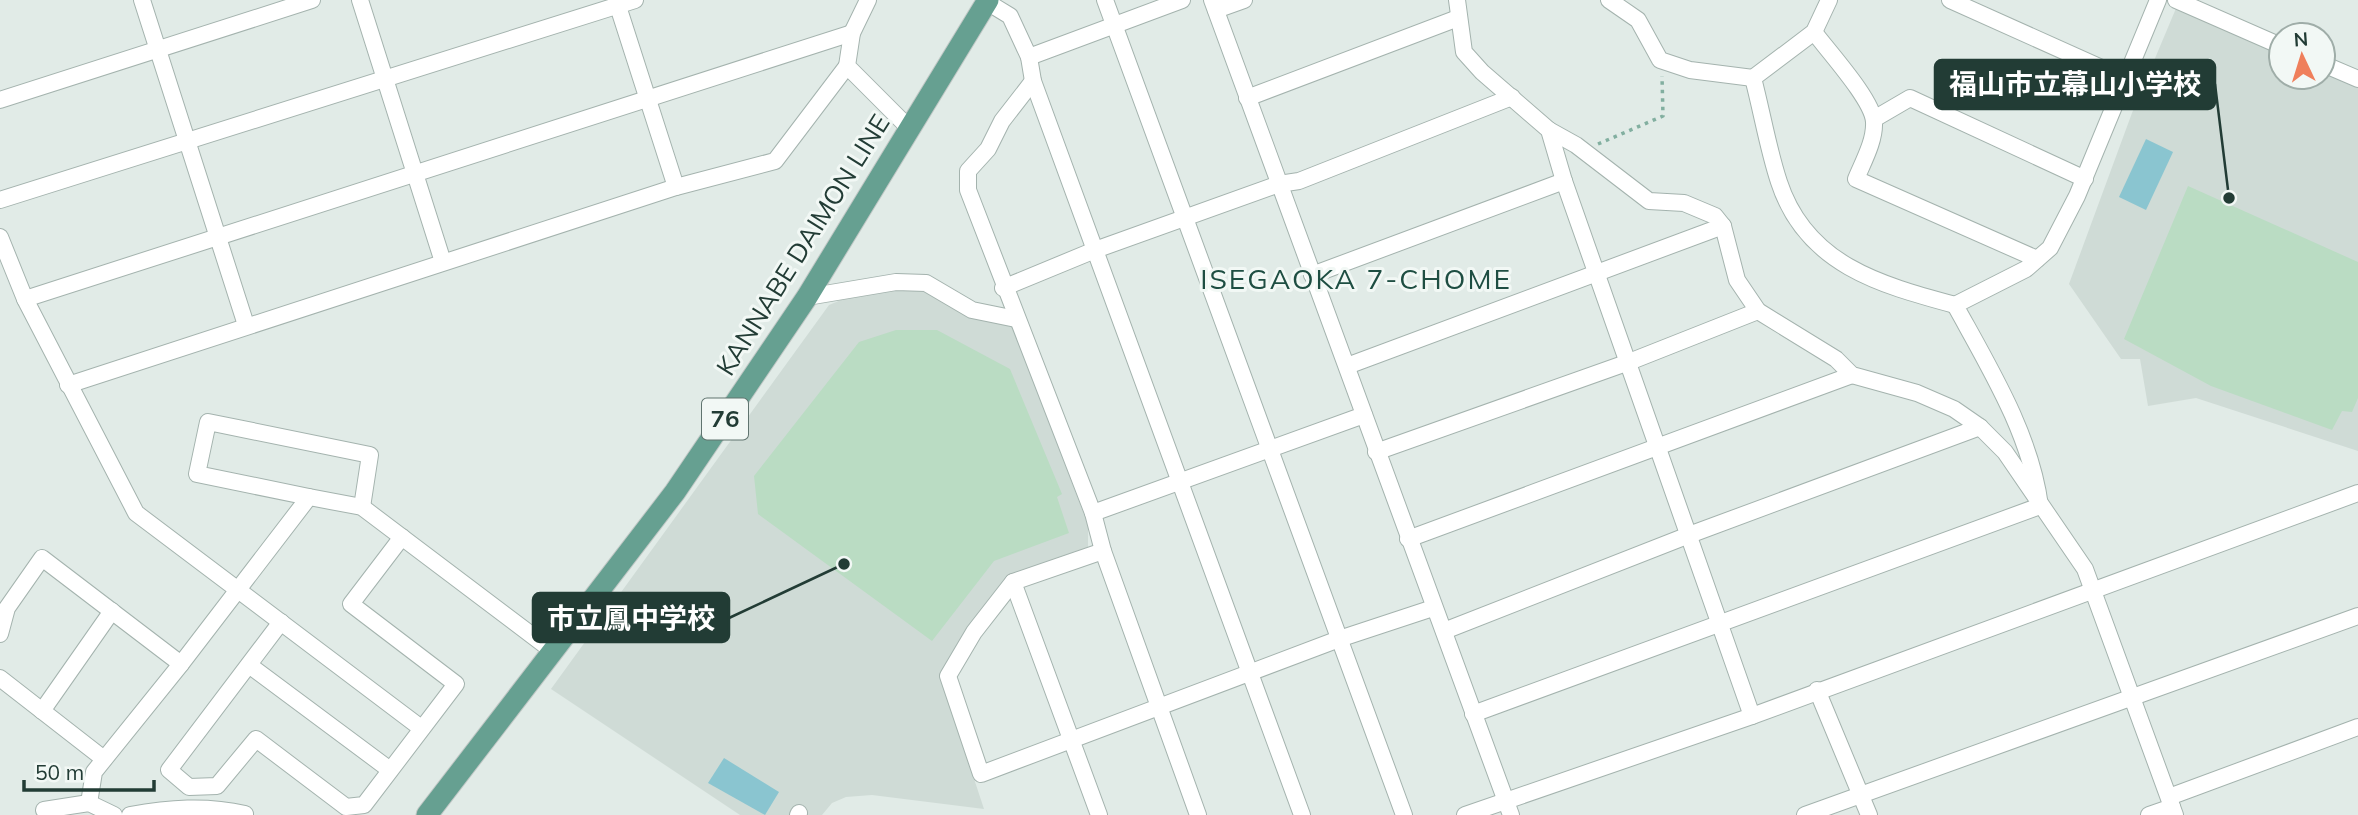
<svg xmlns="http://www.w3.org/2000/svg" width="2358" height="815" font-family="Mulish,'Noto Sans JP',sans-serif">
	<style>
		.built { fill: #cfdbd6 }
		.green { fill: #badcc3 }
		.water { fill: #8ac5d0 }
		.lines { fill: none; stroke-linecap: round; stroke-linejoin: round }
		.minor-casing { stroke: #a4b3ae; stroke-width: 18 }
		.major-casing { stroke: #c1c8c6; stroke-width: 23 }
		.path { stroke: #82afa0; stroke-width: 3.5; stroke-dasharray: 3.5 5; stroke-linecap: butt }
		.minor { stroke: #fff; stroke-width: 16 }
		.major { stroke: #66a091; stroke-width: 21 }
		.labels { text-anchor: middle; stroke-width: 6; stroke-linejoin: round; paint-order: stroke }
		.shield { fill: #f2f8f5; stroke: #60746f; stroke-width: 2 }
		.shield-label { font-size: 24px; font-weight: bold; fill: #223c35 }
		.street-label { font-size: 26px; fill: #223c35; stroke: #f2f8f5 }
		.neighbourhood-label { font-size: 28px; letter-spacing: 2px; fill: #1e4e42; stroke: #f2f8f5 }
		.leader { fill: none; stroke: #223c35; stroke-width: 2.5 }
		.callout-dot { fill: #223c35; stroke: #f2f8f5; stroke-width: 2.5 }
		.callout { fill: #223c35; stroke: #223c35; stroke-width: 2.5 }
		.callout-label { font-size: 28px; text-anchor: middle; font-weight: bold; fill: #fff }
	</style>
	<rect width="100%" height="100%" fill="#e1ebe7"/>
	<g class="built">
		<path d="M2177,6l104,46v25h42v-7l35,15v366l-162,-53 -48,8 -8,-47h-19l-52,-75 63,-171z"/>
		<path d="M896,287l31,5 85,33 76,200v26l-81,27 -66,101 43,130 -112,-14 -26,2 -14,6 -10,12h-82l-189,-126 278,-384 31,-13z"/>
	</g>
	<g class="green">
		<path d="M2188,186l170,76v136l-6,14 -10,-1 -10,19 -121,-44 -87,-47z"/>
		<path d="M896,330h41l73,39 52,125 -5,3 12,36 -75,28 -62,80 -174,-127 -4,-38 105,-134z"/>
	</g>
	<g class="water">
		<path d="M2146,139l27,13 -27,58 -27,-13z"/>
		<path d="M724,758l55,34 -14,23 -57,-32z"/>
	</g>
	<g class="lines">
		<defs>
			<g id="minor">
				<path d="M142,0l104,325"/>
				<path d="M360,0l83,262"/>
				<path d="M616,0l60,187"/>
				<path d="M868,0l-16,33 -5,33 63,63"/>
				<path d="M1105,0l299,815"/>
				<path d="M1212,0l299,815"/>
				<path d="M1457,0l7,52 18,20 67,58 15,51 188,535"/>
				<path d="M1609,0l29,20 22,40 30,10 63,8"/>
				<path d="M1829,0l-15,32 -61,46c9,34 15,71 26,104 27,83 102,103 176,123"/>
				<path d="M1950,0l176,79"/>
				<path d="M2176,0l105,46"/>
				<path d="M987,2l23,14 19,41 4,24 269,734"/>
				<path d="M1216,10l28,-10"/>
				<path d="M1814,32c14,19 59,68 60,90 1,19 -11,40 -18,57l181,80"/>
				<path d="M1029,57l153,-57"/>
				<path d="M2323,64l35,15"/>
				<path d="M1033,81l-31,40 -14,28 -20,22v19l125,323 10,38 95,264"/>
				<path d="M1247,98l211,-80"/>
				<path d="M0,100l312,-100"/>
				<path d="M1874,119l36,-21 175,81"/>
				<path d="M1549,130l27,15 73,56 35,2 31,13 8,10 14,54 21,31 78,48 16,16 65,18 37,16 26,18 25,25 80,117 90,246"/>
				<path d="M0,200l635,-200"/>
				<path d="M0,237l25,62 111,214 285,215"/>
				<path d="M1312,275l252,-94"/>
				<path d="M1003,288l92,-38 184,-66 20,-3 213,-84"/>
				<path d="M807,297l89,-15 30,1 46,27 44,9"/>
				<path d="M25,299l827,-266"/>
				<path d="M1347,366l376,-140"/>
				<path d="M68,385l608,-198 99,-26 72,-95"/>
				<path d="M1376,452l253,-90 129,-51"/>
				<path d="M309,497l-112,-23 11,-52 162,33 -8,52"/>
				<path d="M1093,513l271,-98"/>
				<path d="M1408,539l444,-164"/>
				<path d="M1103,551l-90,31 -39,50 -26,44 33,98 358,-135 94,-31"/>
				<path d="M1013,582l86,233"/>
				<path d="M281,622l-112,148 20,17 28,-1 39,-47 90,68 18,-2 92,-121 -105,-80 51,-67"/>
				<path d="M1444,631l245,-96 291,-108"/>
				<path d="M0,634l7,-26 35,-50 139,106"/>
				<path d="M249,665l141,105"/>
				<path d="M0,678l104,81"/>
				<path d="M1817,690l52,125"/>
				<path d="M42,711l70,-100"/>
				<path d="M1473,714l567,-208c-9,-71 -51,-139 -85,-201l71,-36 24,-21 27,-52 81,-196"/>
				<path d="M2169,797l189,-70"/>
				<path d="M89,803l5,-31 87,-108 128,-167 53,10 192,145"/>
				<path d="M44,810l45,-7 25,12"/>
				<path d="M130,815c39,-7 76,-10 115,-1"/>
				<path d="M798,815l1,-2"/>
				<path d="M1465,815l287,-99 606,-223"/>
				<path d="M1805,815l553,-199"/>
				<path d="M2149,815l23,-8"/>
			</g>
			<path id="major" d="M427,815l248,-323 132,-195 181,-297"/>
		</defs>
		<use href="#minor" class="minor-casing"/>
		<use href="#major" class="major-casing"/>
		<path class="path" d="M1598,144l65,-28 -1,-40"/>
		<use href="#minor" class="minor"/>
		<use href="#major" class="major"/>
	</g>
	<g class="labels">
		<rect class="shield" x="702" y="398.5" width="46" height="41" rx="5"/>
		<g class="shield-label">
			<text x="725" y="427">76</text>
		</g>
		<g class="street-label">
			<text transform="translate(803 245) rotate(-58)" y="9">KANNABE DAIMON LINE</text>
		</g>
		<g class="neighbourhood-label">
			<text x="1356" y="289">ISEGAOKA 7-CHOME</text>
		</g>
	</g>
	<path class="leader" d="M2229 198L2215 84M844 564L729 618"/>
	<g class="callout-dot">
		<circle cx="2229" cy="198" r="7"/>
		<circle cx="844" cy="564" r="7"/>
	</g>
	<g class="callout">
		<rect x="1935" y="60" width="280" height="49" rx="7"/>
		<rect x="533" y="593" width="196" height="49" rx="7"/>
	</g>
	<g class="callout-label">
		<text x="2075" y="94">福山市立幕山小学校</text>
		<text x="631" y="628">市立鳳中学校</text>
	</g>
	<g transform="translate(2302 56) rotate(356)"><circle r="33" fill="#f2f8f5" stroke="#9fada8" stroke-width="2"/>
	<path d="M0-5L12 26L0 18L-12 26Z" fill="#ef7f5b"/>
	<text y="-10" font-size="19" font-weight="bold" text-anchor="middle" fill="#223c35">N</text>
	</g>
	<path d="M24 780v10h130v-10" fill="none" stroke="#223c35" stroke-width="3.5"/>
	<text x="35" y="780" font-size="21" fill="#223c35" stroke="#f2f8f5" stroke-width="5" paint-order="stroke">50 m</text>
</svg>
